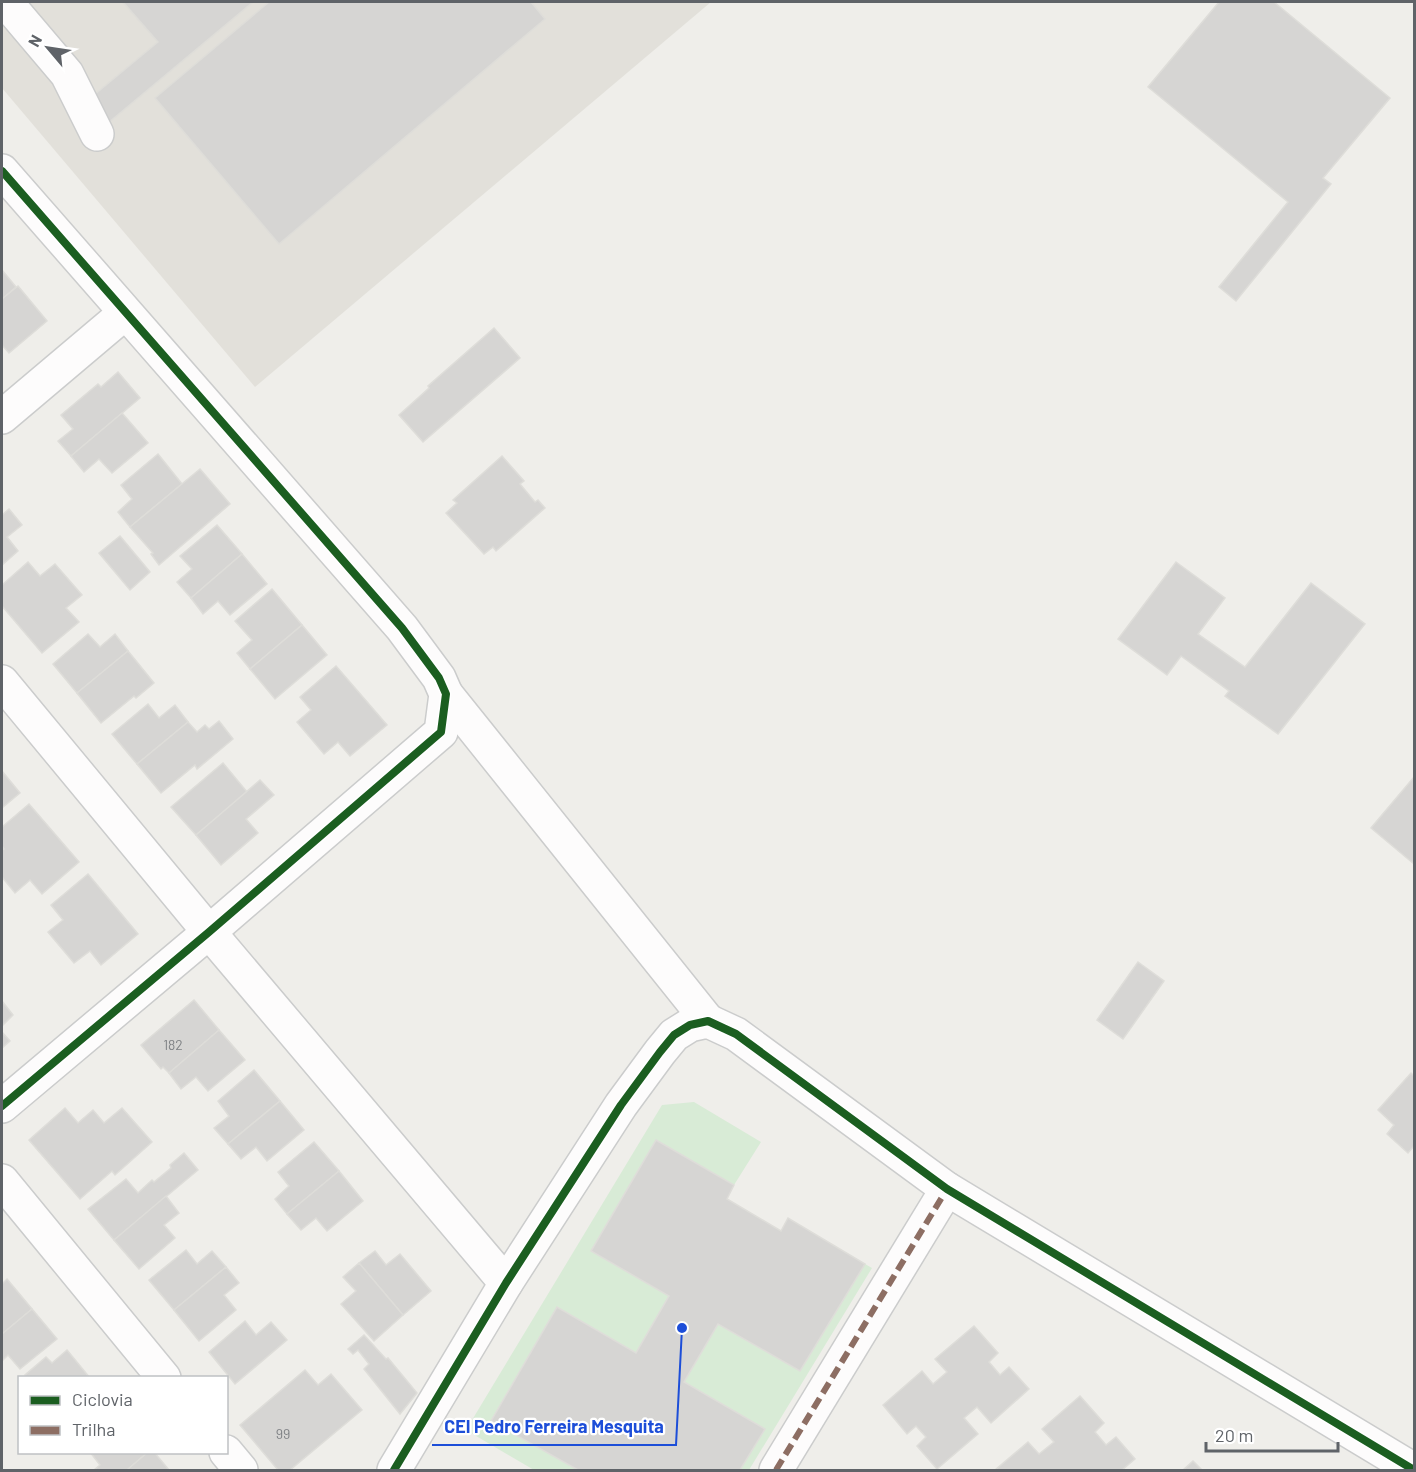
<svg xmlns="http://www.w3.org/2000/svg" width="1416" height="1472" font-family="Barlow,sans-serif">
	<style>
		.education { fill: #e2e0da }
		.green { fill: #d8ebd6 }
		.building { fill: #d6d5d3; stroke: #deddd9; stroke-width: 1.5 }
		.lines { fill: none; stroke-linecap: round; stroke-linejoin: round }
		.minor-casing { stroke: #cbcccc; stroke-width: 36 }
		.minor { stroke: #fdfcfc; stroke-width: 33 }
		.quiet { stroke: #8d6e63; stroke-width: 6; stroke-dasharray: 12 6; stroke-linecap: butt }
		.cycleway-casing { stroke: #fff; stroke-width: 11 }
		.cycleway { stroke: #1b5e20; stroke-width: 8 }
		.labels { text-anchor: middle; stroke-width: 4.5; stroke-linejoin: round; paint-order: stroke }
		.number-label { font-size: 14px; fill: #7e8184 }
		.leader { fill: none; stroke: #1d4ed8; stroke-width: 2 }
		.callout-dot { fill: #1d4ed8; stroke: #fff; stroke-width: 2 }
		.callout-label { font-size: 18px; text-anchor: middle; font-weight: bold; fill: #1d4ed8; stroke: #fff; stroke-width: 4.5; stroke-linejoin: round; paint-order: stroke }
	</style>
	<rect width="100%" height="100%" fill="#efeeea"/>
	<path class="education" d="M2,2h709l-456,385 -253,-299z"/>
	<g class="green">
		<path d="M694,1102l67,40 -27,43 -78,-45 -65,111 78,45 -33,57 -79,-46 -66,113 87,50h-44l-68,-40 196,-325z"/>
		<path d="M865,1264l7,4 -123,202h-9l25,-41 -81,-47 34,-58 82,47z"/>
	</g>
	<g class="building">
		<path d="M123,2h130l-145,121 -20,-23 70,-58z"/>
		<path d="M269,2h262l14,17 -266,225 -124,-146z"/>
		<path d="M1219,2h55l116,96 -67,80 8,6 -95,117 -17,-14 69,-85 -140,-115z"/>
		<path d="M2,270l14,17 -14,12z"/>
		<path d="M18,286l29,35 -38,32 -7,-8v-46z"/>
		<path d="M494,328l26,30 -97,84 -24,-27 30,-27 -1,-2z"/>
		<path d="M118,372l22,26 -69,58 -13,-15 15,-12 -12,-14 37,-31 3,3z"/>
		<path d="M122,413l26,30 -36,30 -13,-14 -15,13 -13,-16z"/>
		<path d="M158,454l24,30 -52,43 -12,-15 14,-13 -11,-14z"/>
		<path d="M502,456l22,25 -4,3 15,18 3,-2 7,8 -49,43 -3,-4 -9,7 -38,-41 11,-10 -4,-3z"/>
		<path d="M200,469l30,35 -71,61 -8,-11 2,-1 -23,-26z"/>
		<path d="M9,509l13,16 -15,12 11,14 -16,14v-50z"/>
		<path d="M217,525l25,29 -51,44 -14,-16 15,-13 -12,-13z"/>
		<path d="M120,536l30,36 -20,18 -31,-37z"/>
		<path d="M242,554l25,30 -37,31 -12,-14 -15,13 -12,-16z"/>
		<path d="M28,562l12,14 15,-12 27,31 -16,13 13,14 -37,31 -40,-47v-21z"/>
		<path d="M1176,562l49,36 -27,36 47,33 66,-84 54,41 -87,110 -53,-38 4,-5 -48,-35 -14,19 -49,-36z"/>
		<path d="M272,589l30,36 -52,44 -13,-16 15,-13 -17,-19z"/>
		<path d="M302,625l25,30 -52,44 -25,-30z"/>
		<path d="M88,634l12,13 15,-13 13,17 -51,42 -24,-29z"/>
		<path d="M128,651l26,32 -18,15 -2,-2 -33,27 -24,-30z"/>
		<path d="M336,666l51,59 -37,31 -12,-14 -14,12 -27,-32 14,-12 -11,-13z"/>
		<path d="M148,704l11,14 16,-13 13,17 -51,42 -25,-30z"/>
		<path d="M219,721l14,18 -36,30 -2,-4 -34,28 -24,-29 51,-42 9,10 8,-7 4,4z"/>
		<path d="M223,763l24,29 -51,43 -25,-28z"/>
		<path d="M2,771l18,22 -18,15z"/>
		<path d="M1414,777v87l-43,-36z"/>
		<path d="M260,780l14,15 -28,24 12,14 -37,32 -25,-30z"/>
		<path d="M29,804l50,58 -37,32 -12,-14 -15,13 -13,-16v-27l2,-1 -2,-3v-19z"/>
		<path d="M88,874l50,60 -37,31 -11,-14 -16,12 -26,-31 15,-12 -12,-15z"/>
		<path d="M1138,962l26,19 -41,58 -26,-19z"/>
		<path d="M194,1000l25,30 -50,43 -6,-6 -2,2 -20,-24z"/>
		<path d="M2,1001l11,14 -11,11z"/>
		<path d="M219,1030l26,30 -37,31 -12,-14 -15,12 -12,-16z"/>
		<path d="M2,1032l8,9 -8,7z"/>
		<path d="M254,1070l26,31 -52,43 -14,-16 15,-12 -11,-15z"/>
		<path d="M1411,1073l3,3v70l-6,7 -21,-19 7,-9 -16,-15z"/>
		<path d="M280,1101l24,29 -37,31 -11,-14 -15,12 -13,-15z"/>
		<path d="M65,1108l13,15 15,-13 11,13 18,-15 30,34 -37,33 -3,-4 -32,28 -51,-59z"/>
		<path d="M656,1140l78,45 -7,14 54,32 7,-13 77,46 -65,107 -82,-47 -34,58 81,47 -25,41h-162l-87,-49 66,-114 79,46 33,-57 -78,-45z"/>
		<path d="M314,1142l25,29 -52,43 -12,-15 14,-13 -11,-14z"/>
		<path d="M184,1153l14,17 -84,70 -26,-31 38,-30 12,14 14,-13 2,2 17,-14 -1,-3z"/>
		<path d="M339,1171l24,30 -36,30 -11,-13 -15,12 -14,-16z"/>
		<path d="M166,1196l13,17 -15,12 11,13 -36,31 -25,-29z"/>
		<path d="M186,1250l11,14 15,-13 14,16 -52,43 -25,-30z"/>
		<path d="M375,1251l11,14 14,-11 31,37 -28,24 -44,-52z"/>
		<path d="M359,1263l44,52 -29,26 -33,-37 15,-13 -13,-14z"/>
		<path d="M226,1267l13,16 -15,12 12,15 -37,31 -25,-31z"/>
		<path d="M7,1279l25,30 -30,25v-50z"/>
		<path d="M32,1309l25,30 -37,30 -12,-14 -6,6v-27z"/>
		<path d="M245,1321l11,14 15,-13 16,18 -52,44 -26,-32z"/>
		<path d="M974,1326l24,27 -9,9 11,13 9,-8 20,22 -38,34 -14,-16 -13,11 14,16 -41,35 -20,-23 9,-9 -10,-11 -9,8 -24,-29 39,-34 11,13 14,-12 -12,-13z"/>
		<path d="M364,1335l22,24 2,-1 29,35 -17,21 -36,-45 5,-5 -11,-14 -5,4 -5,-5z"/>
		<path d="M67,1350l23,28h-63l-2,-3 21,-18 6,6z"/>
		<path d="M305,1370l13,15 13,-11 31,36 -72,60h-12l-38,-45z"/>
		<path d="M1080,1396l24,27 -9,9 11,13 10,-8 19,22 -13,11h-127l33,-28 11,12 15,-12 -12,-13z"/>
		<path d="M90,1452h58l-21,18h-33l6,-5z"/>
		<path d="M148,1452h6l15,18h-42z"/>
		<path d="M1193,1461l9,9h-19z"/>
	</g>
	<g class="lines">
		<defs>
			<g id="minor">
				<path d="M6,2l61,72 30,60"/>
				<path d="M2,171l400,457 37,50 7,16 -5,38 -232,200 -207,174"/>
				<path d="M2,417l123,-104"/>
				<path d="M2,682l207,250 297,351"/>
				<path d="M446,694l262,327"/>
				<path d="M2,1181l162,197"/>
				<path d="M226,1452l15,18"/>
				<path d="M394,1470l112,-187 115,-178 39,-53 14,-17 16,-10 18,-4 28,13 211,155 467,281"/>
				<path d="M776,1470l171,-281"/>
			</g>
		</defs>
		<use href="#minor" class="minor-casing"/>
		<use href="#minor" class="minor"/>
		<path class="quiet" d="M776,1470l171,-281"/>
		<defs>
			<g id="cycleway">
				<path d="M2,171l400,457 37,50 7,16 -5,38 -232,200 -207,174"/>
				<path d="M394,1470l112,-187 115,-178 39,-53 14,-17 16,-10 18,-4 28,13 211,155 467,281"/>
			</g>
		</defs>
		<use href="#cycleway" class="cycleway-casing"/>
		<use href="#cycleway" class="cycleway"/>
	</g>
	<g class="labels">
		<g class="number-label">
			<text x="173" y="1050">182</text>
			<text x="283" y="1439">99</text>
		</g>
	</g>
	<path class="leader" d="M682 1328L676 1445H432"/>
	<circle class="callout-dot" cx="682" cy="1328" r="6"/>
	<g class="callout-label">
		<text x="554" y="1433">CEI Pedro Ferreira Mesquita</text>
	</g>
	<rect width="1416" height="1472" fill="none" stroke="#5f6368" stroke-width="6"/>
	<rect x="18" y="1376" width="210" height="78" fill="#ffffff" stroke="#bfc1c3" stroke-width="1.5"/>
	<rect x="30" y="1396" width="30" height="9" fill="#1b5e20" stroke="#bfc1c3" stroke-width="1.5"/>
	<text x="72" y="1406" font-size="18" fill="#5f6368">Ciclovia</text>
	<rect x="30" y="1426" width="30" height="9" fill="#8d6e63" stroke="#bfc1c3" stroke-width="1.5"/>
	<text x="72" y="1436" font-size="18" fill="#5f6368">Trilha</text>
	<g transform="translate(48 48) rotate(299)" stroke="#ffffff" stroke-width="4.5" paint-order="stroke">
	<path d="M0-4.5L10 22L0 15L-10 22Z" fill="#5f6368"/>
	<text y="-9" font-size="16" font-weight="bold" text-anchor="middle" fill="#5f6368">N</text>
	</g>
	<path d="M1206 1442v9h132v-9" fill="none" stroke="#5f6368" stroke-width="3"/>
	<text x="1215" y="1442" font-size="18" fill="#5f6368" stroke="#ffffff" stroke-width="4.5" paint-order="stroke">20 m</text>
</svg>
